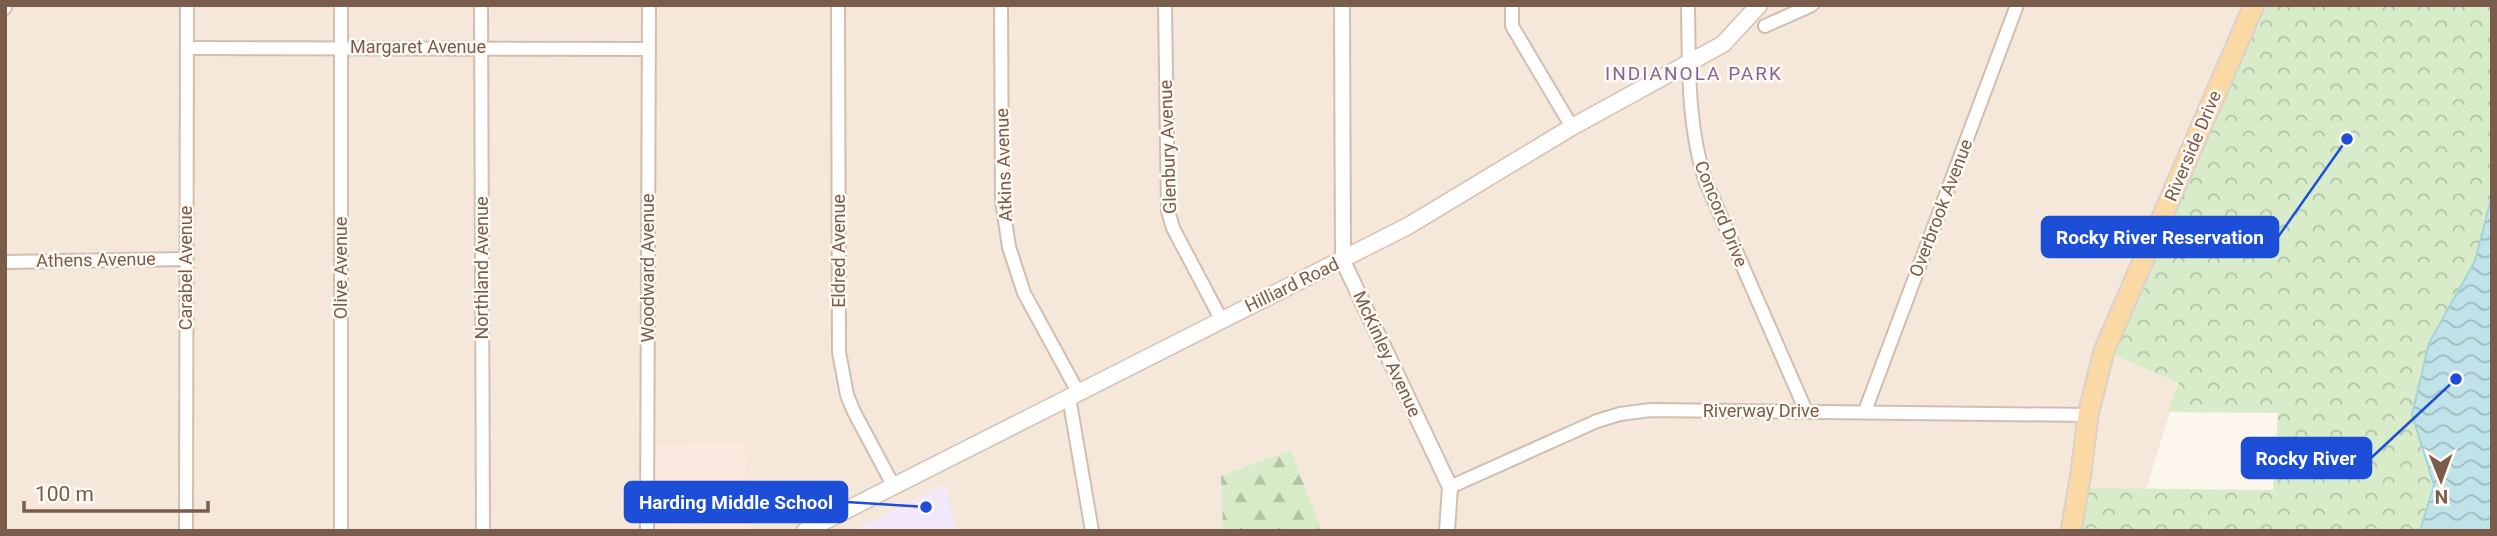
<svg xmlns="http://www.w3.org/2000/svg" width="2497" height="536" font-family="Roboto,sans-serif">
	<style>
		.residential { fill: #f5e8da }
		.commercial { fill: #fde8e0 }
		.education { fill: #f3e8fa }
		.forest { fill: url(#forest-firs) }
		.park { fill: url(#park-crowns) }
		.water { fill: url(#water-waves); stroke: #a5d3da; stroke-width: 2 }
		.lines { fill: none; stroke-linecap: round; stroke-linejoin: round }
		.minor-casing { stroke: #d1beb0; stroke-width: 16 }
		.tertiary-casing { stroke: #d1beb0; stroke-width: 18 }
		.secondary-casing { stroke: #d6c0b0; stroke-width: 19 }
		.primary-casing { stroke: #dad1cd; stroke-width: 23 }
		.minor { stroke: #fff; stroke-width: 12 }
		.tertiary { stroke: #fff; stroke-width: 14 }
		.secondary { stroke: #fff; stroke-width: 16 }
		.primary { stroke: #fbd9a5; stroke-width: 19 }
		.labels { text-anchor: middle; stroke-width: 5; stroke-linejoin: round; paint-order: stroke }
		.street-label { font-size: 18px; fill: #7a5c4d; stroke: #fffaf3 }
		.neighbourhood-label { font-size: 19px; letter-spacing: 2px; fill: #846695; stroke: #fffaf3 }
		.leader { fill: none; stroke: #1d4ed8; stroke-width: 2.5 }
		.callout-dot { fill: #1d4ed8; stroke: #fffaf3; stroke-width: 2.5 }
		.callout { fill: #1d4ed8; stroke: #1d4ed8; stroke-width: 2.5 }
		.callout-label { font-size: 19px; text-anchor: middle; font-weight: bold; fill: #fff }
	</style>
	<defs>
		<pattern id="forest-firs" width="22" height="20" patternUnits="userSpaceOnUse" patternTransform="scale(1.75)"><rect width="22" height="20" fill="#d8ecc9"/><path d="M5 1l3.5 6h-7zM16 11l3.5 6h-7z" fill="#b4c2a5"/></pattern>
		<pattern id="park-crowns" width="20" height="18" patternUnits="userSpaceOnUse" patternTransform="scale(1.75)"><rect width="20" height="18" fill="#d8ecc9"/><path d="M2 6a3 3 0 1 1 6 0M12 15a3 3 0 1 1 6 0" fill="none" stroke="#b4c2a5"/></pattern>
		<pattern id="water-waves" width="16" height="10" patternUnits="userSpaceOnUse" patternTransform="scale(1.75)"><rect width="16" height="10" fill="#bfe3e8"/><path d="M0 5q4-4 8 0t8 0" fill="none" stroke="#a0bbbe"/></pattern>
	</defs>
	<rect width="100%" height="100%" fill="#fdf6ec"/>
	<path class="residential" d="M5,5h2250l-104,268 -11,23 -35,55 74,32 -33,106 -71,42h-753l-31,-81 -70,26 2,55h-267l-11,-47 -91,47h-105l-6,-88 -101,88h-637z"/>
	<path class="commercial" d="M743,442l6,89h-107l1,-88z"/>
	<path class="education" d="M946,484l10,47h-102z"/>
	<path class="forest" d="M1291,450l31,81h-99l-2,-55z"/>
	<path class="park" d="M2252,5h240v526h-417l6,-43 192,2 5,-77 -111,-1 12,-29 -74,-32 35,-55 11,-23z"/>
	<path class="water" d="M2492,195v336h-72l14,-46 -22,-70 17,-72 46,-82z"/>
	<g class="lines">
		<defs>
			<g id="minor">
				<path d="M341,5v526"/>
				<path d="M481,5l2,526"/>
				<path d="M838,5l1,347 8,43 7,17 39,73"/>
				<path d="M1001,5l1,196 7,46 15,46 54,99"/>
				<path d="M1165,5l3,206 5,17 48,91"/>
				<path d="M1512,5v21l60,101"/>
				<path d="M1688,5c1,58 -1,119 17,175l101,231"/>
				<path d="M5,8v-3"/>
				<path d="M1765,26l47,-21"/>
				<path d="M187,48l462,1"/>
				<path d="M5,262l181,-3"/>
				<path d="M1069,397l23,134"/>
				<path d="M1865,411l152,-406"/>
				<path d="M1450,487l147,-66 23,-7 31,-4 437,5"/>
				<path d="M186,531l1,-526"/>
				<path d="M647,531l2,-526"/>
			</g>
			<path id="tertiary" d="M1342,5l1,256 107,226 -3,44"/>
			<path id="secondary" d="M805,531l603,-305 164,-99 151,-83 36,-39"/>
			<path id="primary" d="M2071,531l10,-58 7,-58 16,-64 150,-346"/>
		</defs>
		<use href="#minor" class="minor-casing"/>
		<use href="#tertiary" class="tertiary-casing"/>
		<use href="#secondary" class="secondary-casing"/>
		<use href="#primary" class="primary-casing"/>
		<use href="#minor" class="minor"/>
		<use href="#tertiary" class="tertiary"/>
		<use href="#secondary" class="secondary"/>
		<use href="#primary" class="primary"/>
	</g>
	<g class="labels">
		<g class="street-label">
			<text x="418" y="53">Margaret Avenue</text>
			<text transform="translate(2193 146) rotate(-67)" y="6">Riverside Drive</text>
			<text transform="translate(1168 147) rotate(-92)" y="6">Glenbury Avenue</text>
			<text transform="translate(1004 165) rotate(-92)" y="6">Atkins Avenue</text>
			<text transform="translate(1941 208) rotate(-69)" y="6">Overbrook Avenue</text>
			<text transform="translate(1721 214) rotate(68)" y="6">Concord Drive</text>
			<text transform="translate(839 251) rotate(-90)" y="6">Eldred Avenue</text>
			<text transform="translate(96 260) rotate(-1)" y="6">Athens Avenue</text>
			<text transform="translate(186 268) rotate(-90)" y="6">Carabel Avenue</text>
			<text transform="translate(341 268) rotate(-90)" y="6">Olive Avenue</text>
			<text transform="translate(482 268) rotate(-90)" y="6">Northland Avenue</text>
			<text transform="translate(648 268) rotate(-90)" y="6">Woodward Avenue</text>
			<text transform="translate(1292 285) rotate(-26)" y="6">Hilliard Road</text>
			<text transform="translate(1387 354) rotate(65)" y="6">McKinley Avenue</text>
			<text x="1761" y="417">Riverway Drive</text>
		</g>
		<g class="neighbourhood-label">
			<text x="1694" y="80">INDIANOLA PARK</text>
		</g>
	</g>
	<path class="leader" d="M2347 139L2278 237M2456 379L2371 458M926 507L847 502"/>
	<g class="callout-dot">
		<circle cx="2347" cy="139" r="7"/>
		<circle cx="2456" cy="379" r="7"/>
		<circle cx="926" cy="507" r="7"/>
	</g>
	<g class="callout">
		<rect x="2042" y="217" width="236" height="40" rx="7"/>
		<rect x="2242" y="438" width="129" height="40" rx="7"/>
		<rect x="625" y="482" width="222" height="40" rx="7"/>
	</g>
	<g class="callout-label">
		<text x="2160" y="244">Rocky River Reservation</text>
		<text x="2306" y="465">Rocky River</text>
		<text x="736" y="509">Harding Middle School</text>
	</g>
	<rect width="2497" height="536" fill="none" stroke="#7a5c4d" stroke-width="14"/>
	<g transform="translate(2441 480) rotate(179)" stroke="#fffaf3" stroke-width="5" paint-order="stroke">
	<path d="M0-5L12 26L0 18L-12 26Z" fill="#7a5c4d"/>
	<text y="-10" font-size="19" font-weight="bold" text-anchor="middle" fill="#7a5c4d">N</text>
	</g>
	<path d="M24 501v10h184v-10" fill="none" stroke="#7a5c4d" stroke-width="3.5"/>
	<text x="35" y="501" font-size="21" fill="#7a5c4d" stroke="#fffaf3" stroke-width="5" paint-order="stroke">100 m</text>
</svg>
